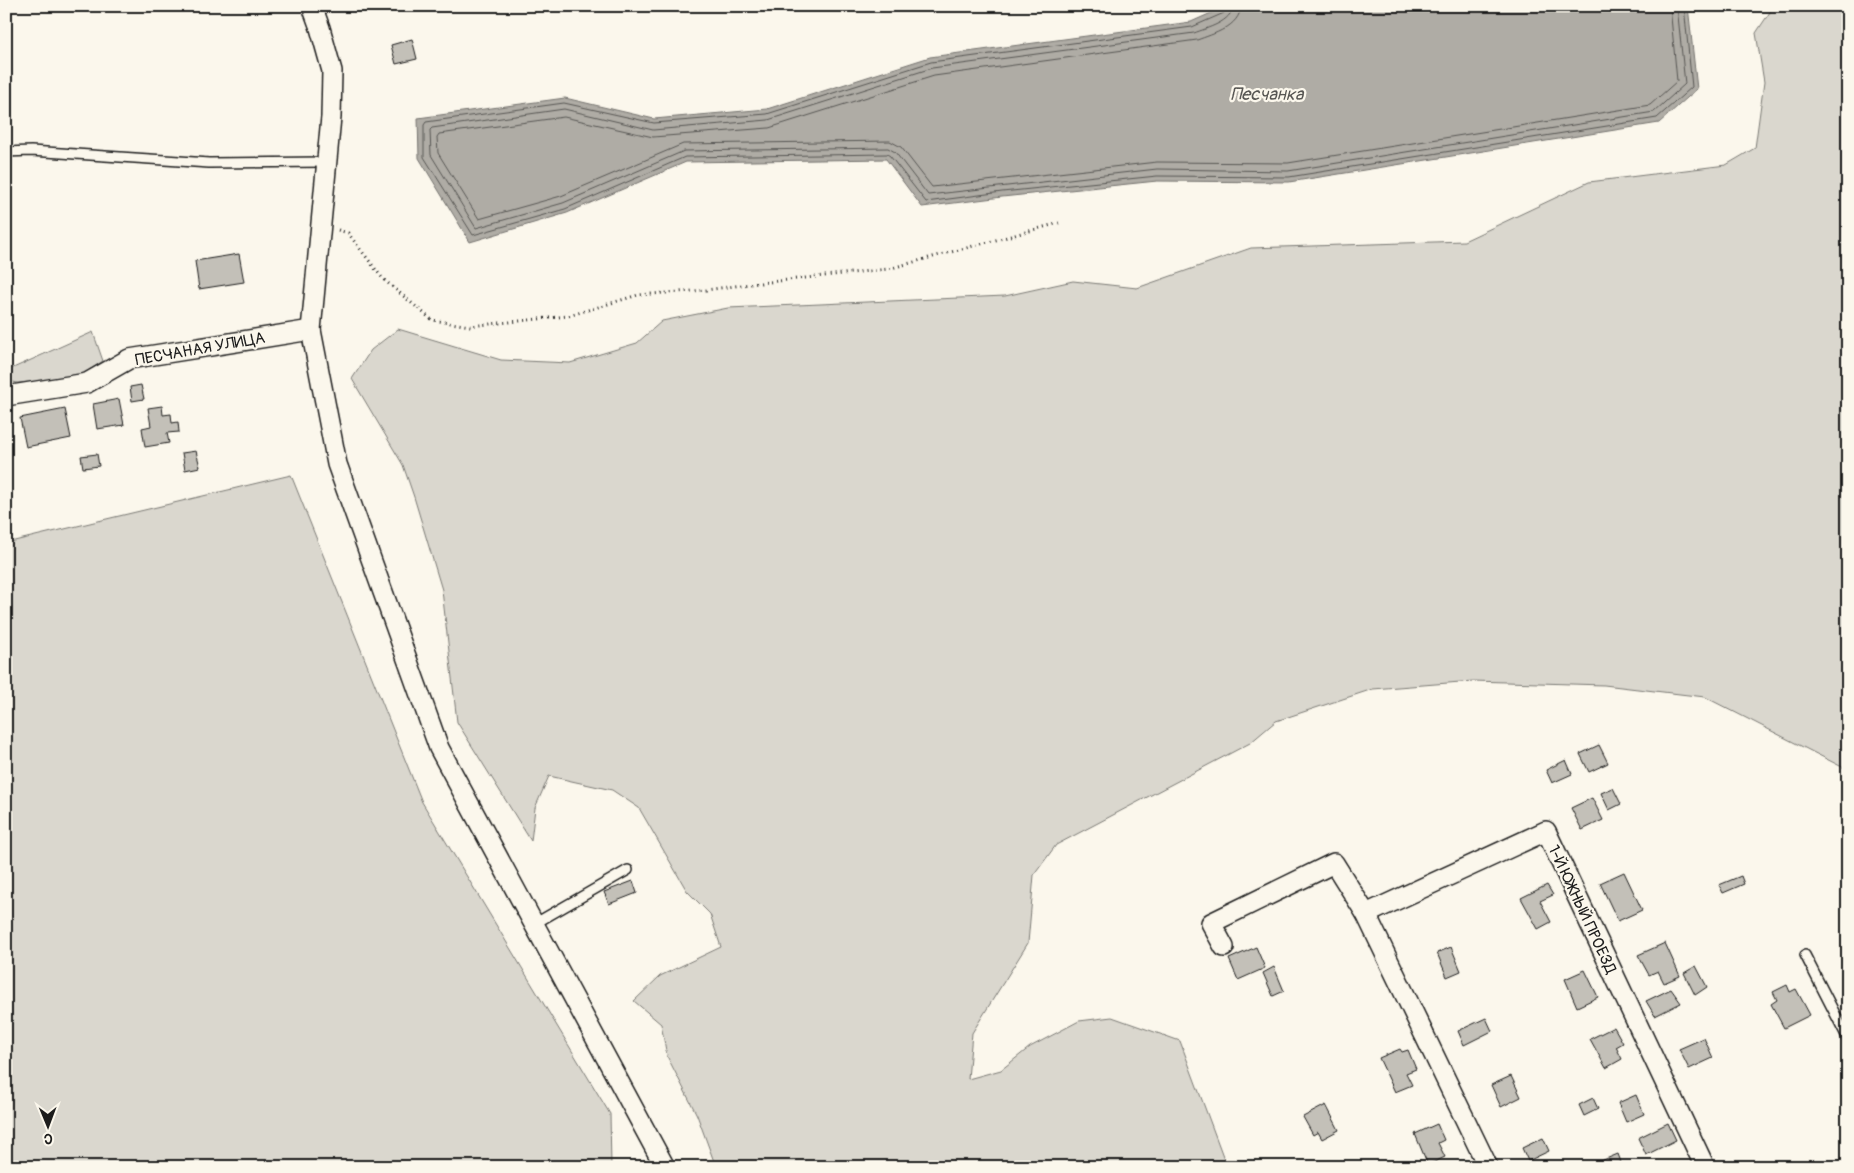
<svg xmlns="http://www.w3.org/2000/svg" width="1854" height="1173" font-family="Pangolin,sans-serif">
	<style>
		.green { fill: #dad7ce; stroke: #7b7a75 }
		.water { fill: #afaca5; stroke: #74726e }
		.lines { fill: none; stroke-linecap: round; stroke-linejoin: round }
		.shore { stroke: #575653; stroke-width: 1 }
		.building { fill: #c3c0b8; stroke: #1c1c1c }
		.service-casing { stroke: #1c1c1c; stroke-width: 12 }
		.minor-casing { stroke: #1c1c1c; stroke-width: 22 }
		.path { stroke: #1c1c1c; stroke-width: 3; stroke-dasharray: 1 4; stroke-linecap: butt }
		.service { stroke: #fbf7ec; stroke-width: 9 }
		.minor { stroke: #fbf7ec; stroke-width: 19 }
		.labels { text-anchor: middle; stroke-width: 4.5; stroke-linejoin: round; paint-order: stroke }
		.street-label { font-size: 16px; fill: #1c1c1c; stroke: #fbf7ec }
		.water-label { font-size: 18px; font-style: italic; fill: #575653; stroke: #fbf7ec }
	</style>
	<rect width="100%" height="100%" fill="#fbf7ec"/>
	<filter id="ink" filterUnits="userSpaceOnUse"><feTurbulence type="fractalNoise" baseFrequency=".02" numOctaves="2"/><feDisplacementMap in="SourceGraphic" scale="10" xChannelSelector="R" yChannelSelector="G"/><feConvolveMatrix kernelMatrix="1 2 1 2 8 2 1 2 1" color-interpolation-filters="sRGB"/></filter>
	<g filter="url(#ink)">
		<g class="green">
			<path d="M1774,6h74v764l-143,-73 -101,-12 -131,-4 -100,8 -97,32 -26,22 -194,102 -22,30 -6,68 -56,90 -4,46 33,-9 29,-23 49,-26 33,-4 68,24 47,126h-511l-19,-52 -30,-59 -6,-32 -27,-23 26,-25 61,-29 -11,-33 -23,-23 -48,-83 -27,-18 -63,-14 -14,32 -4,33 -74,-119 -15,-132 -28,-93 -11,-32 -51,-86 19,-29 27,-21 103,31 69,3 67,-20 25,-22 66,-13 277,-12 68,-15 64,7 114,-40 213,-7 125,-59 137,-17 29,-17 9,-66 -8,-49z"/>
			<path d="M93,332l10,29 -26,17 -60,5 -11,-3v-11h5z"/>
			<path d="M291,475l131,327 188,312 1,53h-605v-624z"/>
		</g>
		<path class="water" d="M1227,6h461l9,83 -38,34 -370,59 -132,-1 -155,16 -80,10 -36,-48 -200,3 -119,51 -97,29 -51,-84 -1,-40 147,-20 89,21 113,-10 163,-52 261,-35z"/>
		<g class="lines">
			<g class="shore">
				<path d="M1227,6l-3,7 -32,14 -261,35 -164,52 -113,9 -90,-20 -138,19 -2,3v32l49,78 92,-26 120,-52 202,-3 3,2 36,46 76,-10 155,-16 132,1 368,-59 35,-31 -8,-81"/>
				<path d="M1233,6c-1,16 -26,22 -39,27l-262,35 -164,52 -115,10 -89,-21 -132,19 -2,2 1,25 45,73 87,-25 121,-52 204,-3 7,4 33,43 229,-26 131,2 366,-59 31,-28 -8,-78"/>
				<path d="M1241,6c-1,21 -28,28 -44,34l-263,36 -165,52 -116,9 -89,-20 -125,17 -2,3 1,16 41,66 82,-23 122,-52 207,-3 11,6 31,40 225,-25 131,1 362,-58 27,-24 -7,-75"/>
			</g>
		</g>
		<g class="building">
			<path d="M412,39l5,20 -21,5 -5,-19z"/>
			<path d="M239,254l5,28 -45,7 -4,-28z"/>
			<path d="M141,385l3,14 -12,2 -2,-14z"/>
			<path d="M119,399l5,26 -27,4 -4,-25z"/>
			<path d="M162,406l1,9 8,-1 1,9 6,-1 1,10 -12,1 2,10 -24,4 -3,-19 9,-2 -3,-18z"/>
			<path d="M65,409l6,29 -45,9 -6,-29z"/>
			<path d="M196,451l4,16 -15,3 -3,-17z"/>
			<path d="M97,454l2,12 -16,2 -2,-12z"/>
			<path d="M1599,745l9,18 -19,9 -9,-18z"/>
			<path d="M1566,760l6,14 -20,9 -6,-13z"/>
			<path d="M1613,788l8,16 -12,6 -8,-17z"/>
			<path d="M1592,798l11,22 -21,10 -11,-22z"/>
			<path d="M1624,872l18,38 -24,11 -18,-38z"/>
			<path d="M1741,876l3,8 -21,9 -4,-8z"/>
			<path d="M633,881l4,12 -28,11 -5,-12z"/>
			<path d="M1547,885l6,10 -13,6 11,21 -13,7 -17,-31z"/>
			<path d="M1665,943l15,33 -16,7 -6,-12 -9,4 -11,-20z"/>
			<path d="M1256,947l9,21 -27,12 -9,-21z"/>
			<path d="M1451,947l10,24 -14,6 -10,-24z"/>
			<path d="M1696,966l11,21 -12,8 -11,-22z"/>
			<path d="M1274,967l10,24 -11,5 -10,-23z"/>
			<path d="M1585,970l13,27 -21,10 -12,-28z"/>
			<path d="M1787,985l3,7 6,-3 14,26 -26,13 -13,-24 6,-4 -4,-8z"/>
			<path d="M1671,989l10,14 -26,13 -9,-15z"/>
			<path d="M1486,1018l6,13 -28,14 -6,-14z"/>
			<path d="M1614,1027l9,16 -7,4 6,12 -16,9 -16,-29z"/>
			<path d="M1704,1038l9,20 -24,11 -10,-20z"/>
			<path d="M1400,1049l2,3 6,-2 8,19 -10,4 6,12 -17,7 -16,-34z"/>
			<path d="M1511,1076l10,21 -20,10 -10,-22z"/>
			<path d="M1636,1095l8,19 -18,8 -8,-19z"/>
			<path d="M1593,1098l5,11 -14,7 -5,-11z"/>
			<path d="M1326,1105l13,25 -17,9 -4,-7 -5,3 -10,-18z"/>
			<path d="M1668,1123l8,17 -30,15 -8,-17z"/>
			<path d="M1437,1124l7,16 -6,3 7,14 -17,8 -13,-31z"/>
			<path d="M1543,1138l6,13 -21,10 -6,-13z"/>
			<path d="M1618,1154l3,8 -10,5h-13l-2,-4z"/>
		</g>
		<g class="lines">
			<defs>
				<g id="service">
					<path d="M6,152l25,-1 178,12 117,-1"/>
					<path d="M534,924l94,-54"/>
					<path d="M1805,955l43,84"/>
				</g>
				<g id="minor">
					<path d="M312,6l8,22 12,43 -1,46 -20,213 26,134 102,284 226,419"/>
					<path d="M6,396l81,-13 42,-24 182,-29"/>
					<path d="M1366,914l180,-83 159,336"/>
					<path d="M1224,947l-13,-24 123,-60 32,51 122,253"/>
				</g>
			</defs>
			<use href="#service" class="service-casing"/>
			<use href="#minor" class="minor-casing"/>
			<path class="path" d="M338,230l10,3 35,46 49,41 38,6 98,-10 70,-21 68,-5 36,-5 146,-16 171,-46"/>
			<use href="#service" class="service"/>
			<use href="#minor" class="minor"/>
		</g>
	</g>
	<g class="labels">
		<g class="street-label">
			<text transform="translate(200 348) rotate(-10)" y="6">ПЕСЧАНАЯ УЛИЦА</text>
			<text transform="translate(1583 909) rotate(65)" y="6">1-Й ЮЖНЫЙ ПРОЕЗД</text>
		</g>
		<g class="water-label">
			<text x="1267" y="100">Песчанка</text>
		</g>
	</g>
	<rect width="1854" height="1173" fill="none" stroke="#fbf7ec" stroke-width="25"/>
	<rect x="12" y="12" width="1829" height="1148" fill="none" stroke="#1c1c1c" stroke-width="2" filter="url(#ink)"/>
	<g transform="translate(48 1126) rotate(179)" stroke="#fbf7ec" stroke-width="4" paint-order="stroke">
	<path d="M0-4L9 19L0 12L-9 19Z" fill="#1c1c1c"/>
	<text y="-8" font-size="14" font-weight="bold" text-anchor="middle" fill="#1c1c1c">С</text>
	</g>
</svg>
